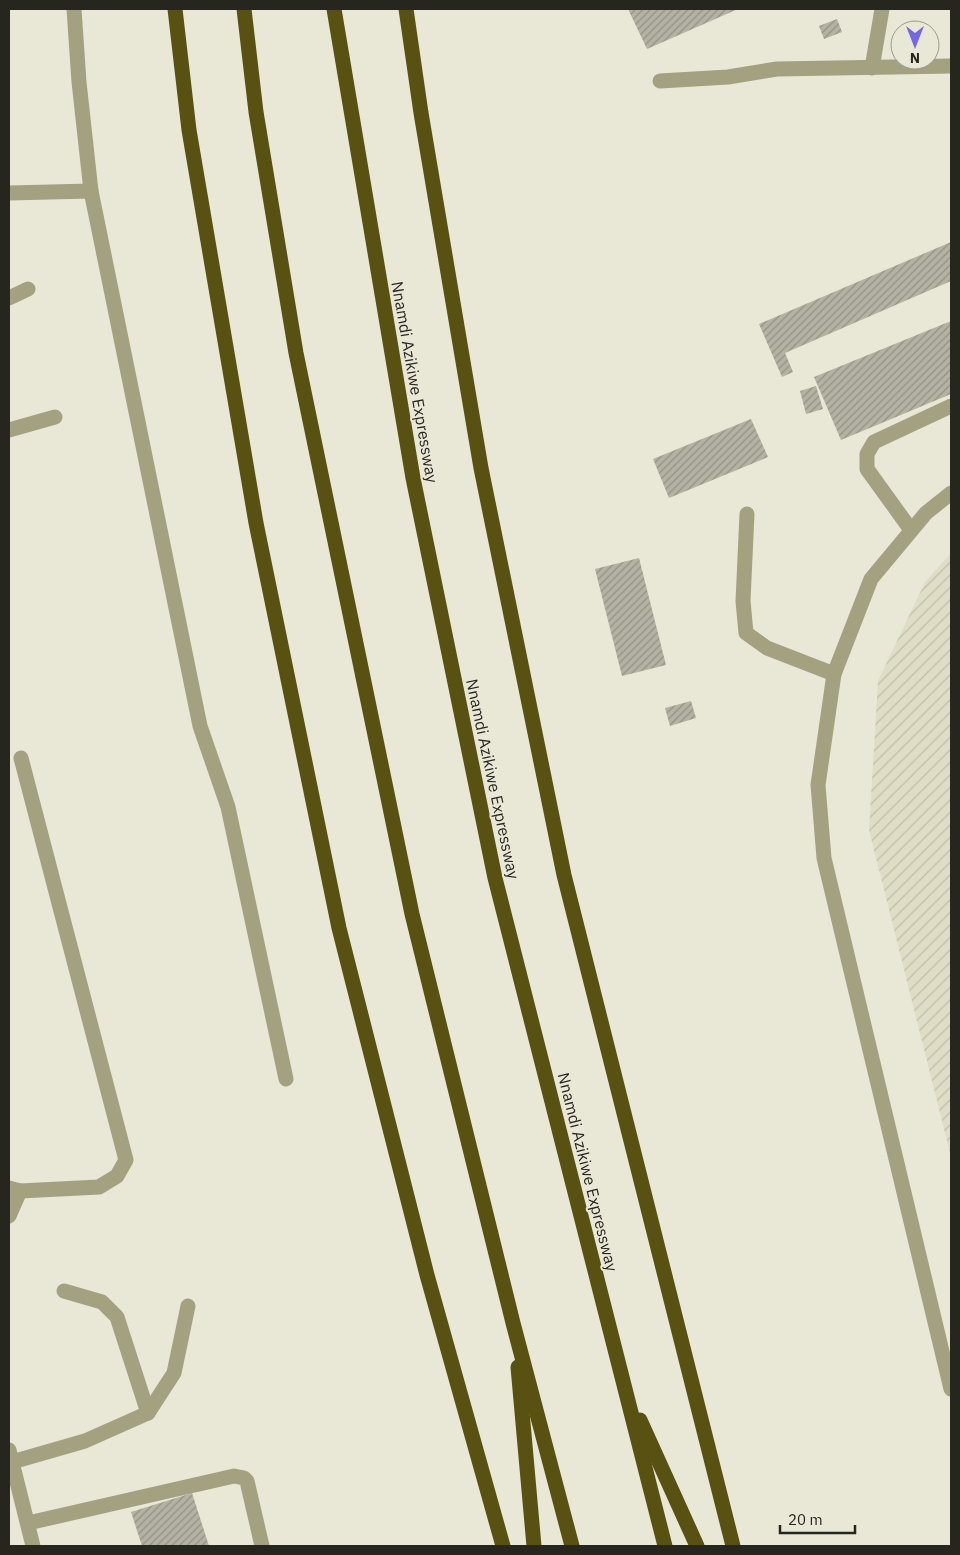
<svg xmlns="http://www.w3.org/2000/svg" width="960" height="1555" font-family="'IBM Plex Sans',sans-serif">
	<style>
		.industrial { fill: url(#industrial-furrows) }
		.building { fill: url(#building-hatch) }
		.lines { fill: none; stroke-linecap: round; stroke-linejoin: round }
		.minor { stroke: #a4a180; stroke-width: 15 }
		.highway { stroke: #585111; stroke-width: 15 }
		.labels { text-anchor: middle; stroke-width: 4; stroke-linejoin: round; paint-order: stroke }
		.street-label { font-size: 16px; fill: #26261f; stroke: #e9e8d7 }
	</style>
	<defs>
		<pattern id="industrial-furrows" width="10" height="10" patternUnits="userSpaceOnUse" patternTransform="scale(1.25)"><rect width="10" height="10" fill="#dfddc6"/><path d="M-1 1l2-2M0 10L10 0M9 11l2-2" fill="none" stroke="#bfbeaa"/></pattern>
		<pattern id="building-hatch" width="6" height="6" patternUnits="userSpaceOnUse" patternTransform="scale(1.25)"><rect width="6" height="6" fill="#b4b3a3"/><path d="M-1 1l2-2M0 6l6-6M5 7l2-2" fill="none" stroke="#929184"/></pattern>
	</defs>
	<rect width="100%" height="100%" fill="#e9e8d7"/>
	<path class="industrial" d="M951,553v604l-82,-327 9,-149 47,-99z"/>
	<g class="building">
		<path d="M628,9h110l-91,40z"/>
		<path d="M837,19l5,13 -18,7 -5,-13z"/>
		<path d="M951,242v39l-166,72 8,19 -11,5 -23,-53z"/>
		<path d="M951,321v73l-110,46 -27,-63z"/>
		<path d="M816,386l7,23 -17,5 -6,-23z"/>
		<path d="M751,419l17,38 -99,41 -16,-39z"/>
		<path d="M639,558l27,107 -44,11 -27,-107z"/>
		<path d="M691,701l5,17 -26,8 -5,-18z"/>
		<path d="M192,1493l17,53h-67l-11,-34z"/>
	</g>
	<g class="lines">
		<g class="minor">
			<path d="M74,9l5,73 12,109 109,535 28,81 58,272"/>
			<path d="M872,68l10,-59"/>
			<path d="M660,81l68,-4 49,-8 174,-3"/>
			<path d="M9,193l82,-2"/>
			<path d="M9,298l19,-9"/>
			<path d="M9,430l46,-13"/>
			<path d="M951,493l-25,20 -55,66 -37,95 -16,111 6,73 127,531"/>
			<path d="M747,514l-4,87 3,32 21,15 67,26"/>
			<path d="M911,530l-44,-61v-15l7,-12 77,-36"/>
			<path d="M9,1188l11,3 79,-4 18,-11 9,-16 -105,-402"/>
			<path d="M9,1216l11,-25"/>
			<path d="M64,1291l38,11 15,15 31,96"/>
			<path d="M9,1450l24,96"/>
			<path d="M12,1462l73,-21 63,-28 26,-40 14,-67"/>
			<path d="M28,1523l206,-47 10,2 3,3 15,65"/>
		</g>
		<g class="highway">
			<path d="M175,9l14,121 67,393 83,405 88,347 76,271"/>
			<path d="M244,9l12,103 40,241 116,561 101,409 59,223"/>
			<path d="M334,9l79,469 82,400 170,668"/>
			<path d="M406,9l15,104 60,355 83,407 169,671"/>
			<path d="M518,1367l16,179"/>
			<path d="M640,1420l57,126"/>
		</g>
	</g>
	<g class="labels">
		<g class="street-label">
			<text transform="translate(415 382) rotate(80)" y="6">Nnamdi Azikiwe Expressway</text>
			<text transform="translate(493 779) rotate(78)" y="6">Nnamdi Azikiwe Expressway</text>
			<text transform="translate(588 1172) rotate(76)" y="6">Nnamdi Azikiwe Expressway</text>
		</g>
	</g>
	<rect width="960" height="1555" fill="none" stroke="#26261f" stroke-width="20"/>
	<g transform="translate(915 45) rotate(180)"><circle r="24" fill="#e9e8d7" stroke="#9b9a8d"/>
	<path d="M0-4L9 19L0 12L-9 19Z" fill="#7168e2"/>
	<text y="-8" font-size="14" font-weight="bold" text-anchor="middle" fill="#26261f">N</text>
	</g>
	<path d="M780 1525v8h75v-8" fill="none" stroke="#26261f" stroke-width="2.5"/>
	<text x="788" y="1525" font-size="15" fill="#26261f" stroke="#e9e8d7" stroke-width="4" paint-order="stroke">20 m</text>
</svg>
